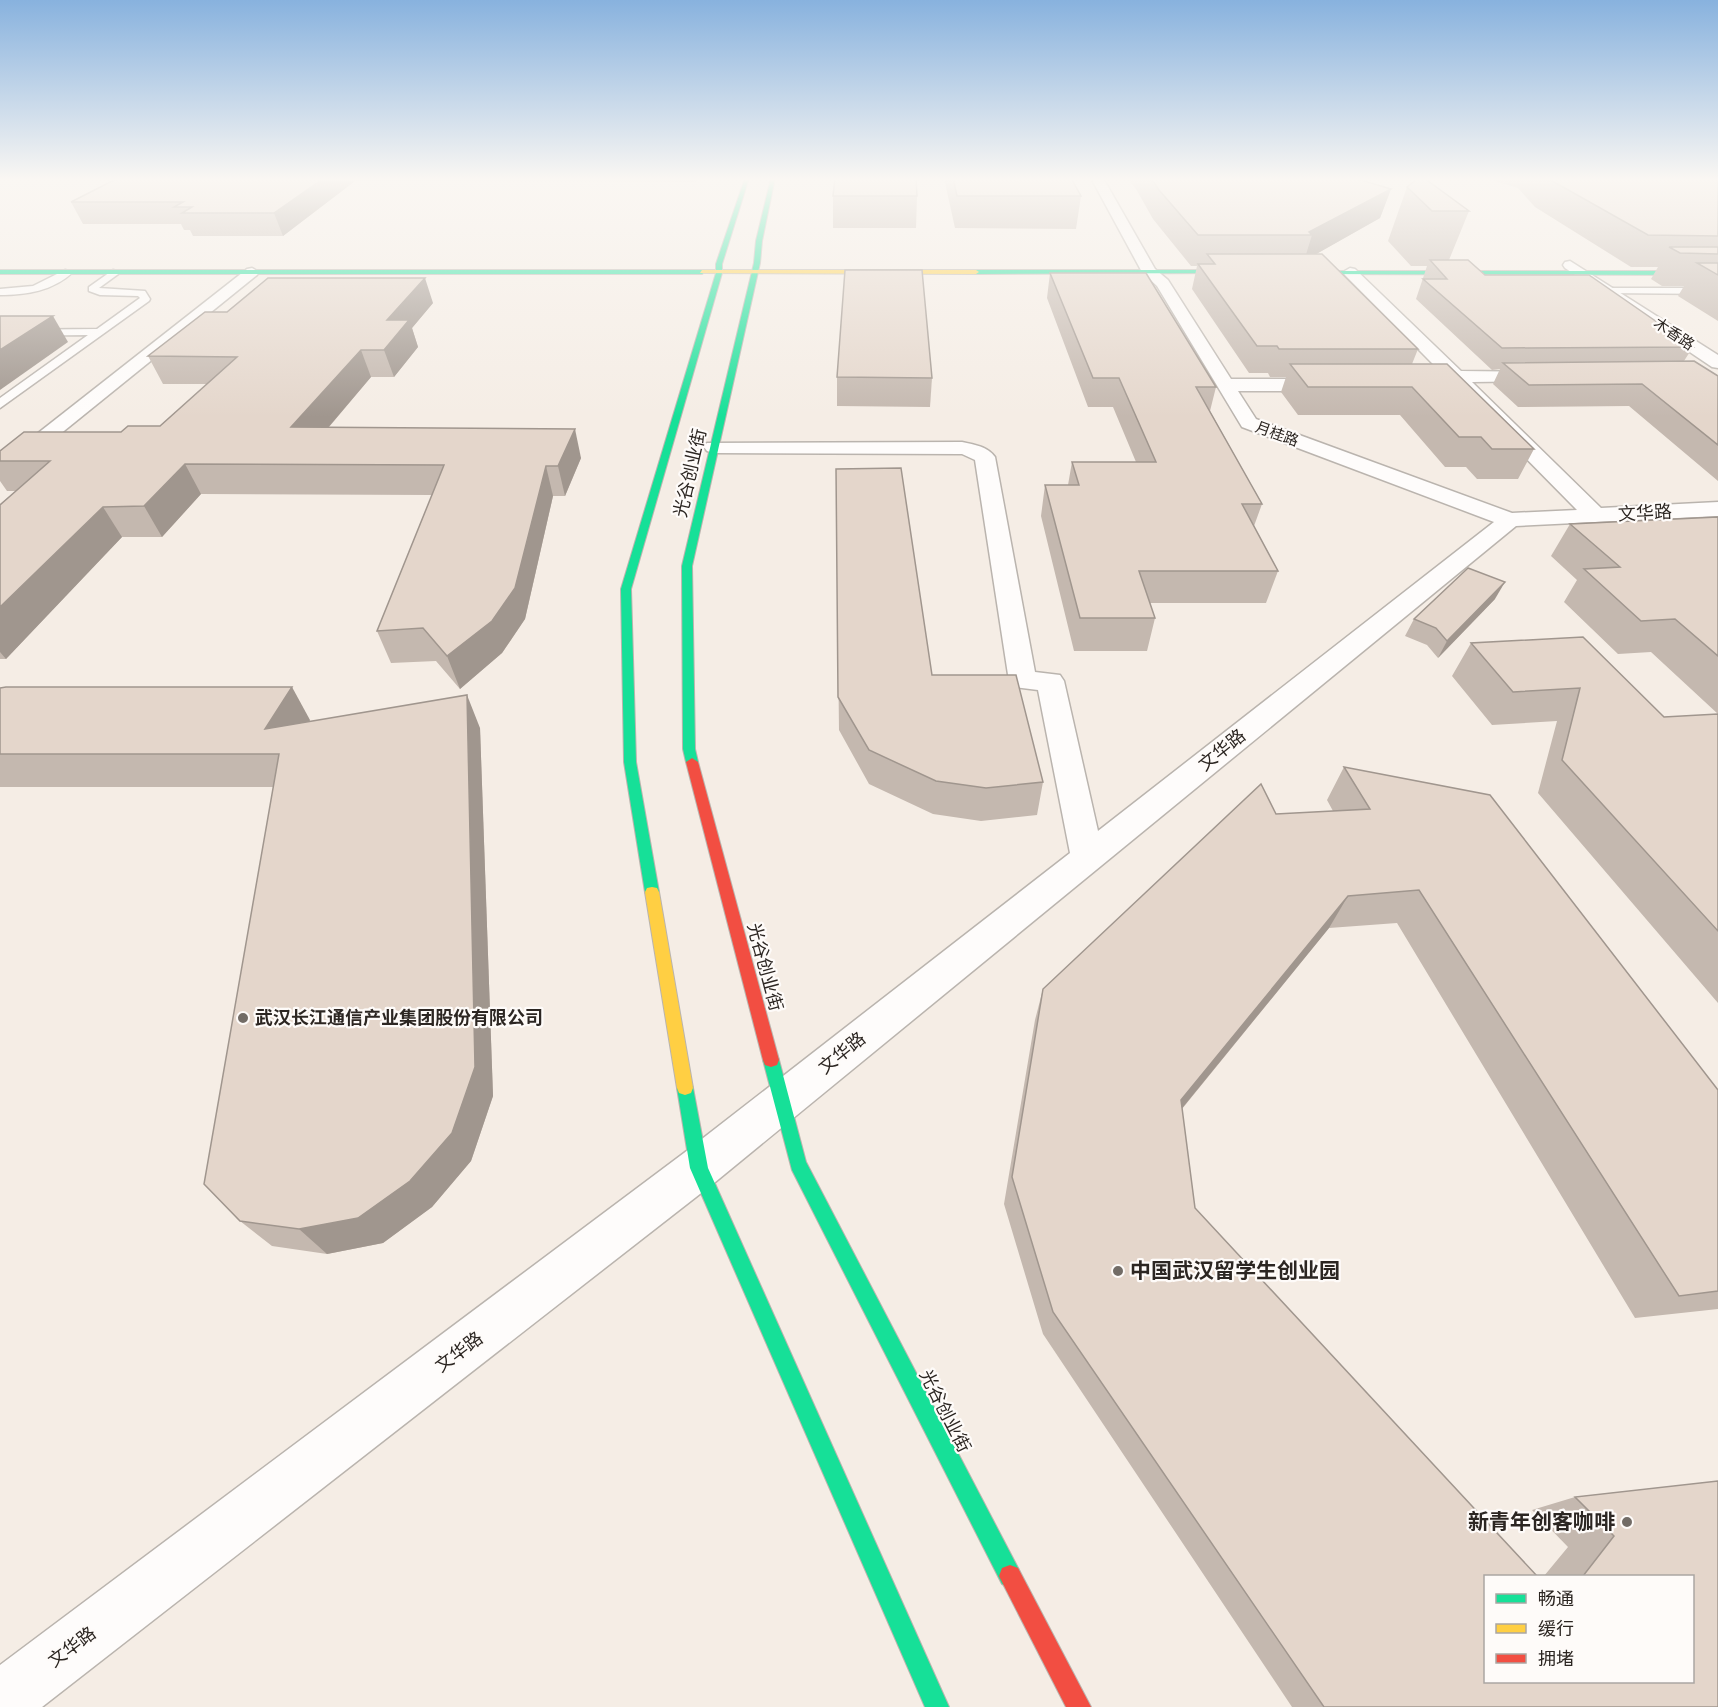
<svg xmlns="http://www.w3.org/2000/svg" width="1718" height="1707" font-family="Manrope,'Noto Sans SC',sans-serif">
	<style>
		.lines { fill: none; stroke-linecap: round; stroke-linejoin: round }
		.lane-casing { stroke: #bab4ae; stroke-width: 3 }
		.street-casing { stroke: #bab4ae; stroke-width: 3 }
		.fast-casing { stroke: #bab4ae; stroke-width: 2 }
		.slow-casing { stroke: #bab4ae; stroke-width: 2 }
		.jam-casing { stroke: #bab4ae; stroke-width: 2 }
		.lane { fill: #fefcfb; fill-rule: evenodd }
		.street { fill: #fefcfb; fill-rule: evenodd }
		.fast { fill: #16e098; fill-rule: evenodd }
		.slow { fill: #ffcf43; fill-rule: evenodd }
		.jam { fill: #f24e42; fill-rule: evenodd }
		.wall { fill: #c4b8af }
		.shaded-wall { fill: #a0968e }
		.building { fill: #e4d6cb; stroke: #a0968e; stroke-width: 1.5 }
		.poi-dot { fill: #726c66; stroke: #fefbf9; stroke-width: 2 }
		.labels { text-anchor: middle; stroke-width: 4.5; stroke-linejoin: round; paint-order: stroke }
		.far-street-label { font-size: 15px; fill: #2c2622; stroke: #fefbf9 }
		.street-label { font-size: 18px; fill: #2c2622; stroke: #fefbf9 }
		.poi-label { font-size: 18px; font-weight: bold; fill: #2c2622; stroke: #fefbf9; text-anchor: start }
		.near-poi-label { font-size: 21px; font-weight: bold; fill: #2c2622; stroke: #fefbf9; text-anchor: start }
	</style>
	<rect width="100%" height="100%" fill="#f5ede5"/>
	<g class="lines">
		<defs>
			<g id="lane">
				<path d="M65,270l8,2c-20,19 -47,23 -73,23v-6l33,-3z"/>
				<path d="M113,270l8,2 -22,16 46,3 5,8 -1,2 -149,107v-10l88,-63 -88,1v-6l97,-1 43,-31 -2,-2 -38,-1 -11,-4v-4z"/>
				<path d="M1609,288h109v6l-112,-1 -2,-2z"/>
			</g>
			<g id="street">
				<path d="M1091,178h12l52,91 13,11 63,99h98l7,2 2,4 -2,4 -7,2h-91l18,28 256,94 65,-3 -232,-235 -2,-3 7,-4 5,1 106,102 87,1 3,4 -3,4 -6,1 -70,1 129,126 117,-6v14l-202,10 -802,657 -672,524h-42v-42l684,-512 386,-300 -32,-163 -25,-3 -4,-6 -34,-221 -13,-6 -248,-1 -7,-2 -3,-4 3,-4 255,-1c13,3 25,4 33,15l40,215 25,3 4,6 34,150 396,-309 -252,-95 -85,-141 -15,-14z"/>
				<path d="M1570,261l148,94v13l-6,-1 -147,-99 -2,-3 2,-3z"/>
				<path d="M252,268l7,4 -2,3 -250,202 -7,2v-16l247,-194z"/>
			</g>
			<g id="fast">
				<path d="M745,178h4l-27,86v9l-91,316 5,173 23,130 -2,4h-10l-2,-4 -21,-130 -3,-173 95,-316v-9z"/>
				<path d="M771,178h4l-13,63 -2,22 -68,303 3,183 3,13 -6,4 -6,-4 -3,-13 -1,-183 72,-303 2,-22z"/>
				<path d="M0,270h702l3,2 -3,2h-702z"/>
				<path d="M1239,270l2,3 -265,1 -3,-2 3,-2z"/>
				<path d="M1295,271h423v4l-421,-1z"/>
				<path d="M771,1053l6,2 2,5 27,102 212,406 3,8 -3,8 -8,3 -8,-3 -210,-414 -29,-110 2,-5z"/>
				<path d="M685,1081l6,2 2,5 15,80 241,539h-24l-235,-539 -13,-80 2,-5z"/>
			</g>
			<g id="slow">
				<path d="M702,270h274l3,2 -3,2 -276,-1z"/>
				<path d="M652,887l5,1 2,4 34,196 -2,5 -6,2 -6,-2 -2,-5 -32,-196 2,-4z"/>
			</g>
			<g id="jam">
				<path d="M692,758l6,4 81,298 -2,5 -6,2 -6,-2 -2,-5 -77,-298z"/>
				<path d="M1010,1565l8,3 73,139h-25l-67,-131 3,-8z"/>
			</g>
		</defs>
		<use href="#lane" class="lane-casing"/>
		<use href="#street" class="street-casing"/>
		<use href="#fast" class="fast-casing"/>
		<use href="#slow" class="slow-casing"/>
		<use href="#jam" class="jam-casing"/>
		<use href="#lane" class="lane"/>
		<use href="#street" class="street"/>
		<use href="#fast" class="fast"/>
		<use href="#slow" class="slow"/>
		<use href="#jam" class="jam"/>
	</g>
	<g class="wall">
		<path d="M118,178h580l-2,4 -341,-1 -72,55h-90l-3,-6h-6l-3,-6h-98l-12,-22z"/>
		<path d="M944,178h127l10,18 -5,33 -121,-1z"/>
		<path d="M1127,178h227l37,11 -11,29 -64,36 102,95 -6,15 122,85 -16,30h-41l-11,-12h-21l-45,-52h-102l-17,-23 5,-15h-16l-2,-4h-19l-57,-84 5,-23h-6l-38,-47 -17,-30z"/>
		<path d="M1484,178h234v143l-40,-25 6,-10h-22l-11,-7 7,-12h-27l-96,-60 -17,-19z"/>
		<path d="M1407,187l62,24 -20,49 36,15 208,72 -9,14 34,15v105l-89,-75 -111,1 -25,-23 7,-15 -8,1 -76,-71 11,-33h-16l-23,-25z"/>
		<path d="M833,196h84l-1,32h-83z"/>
		<path d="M1050,273l166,114 -6,24 52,93 -8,22 24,45 -12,32h-116l5,15 -8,33h-73l-33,-135 4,-31h23l4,-23h64l-23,-55h-25l-41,-109z"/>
		<path d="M433,303l-21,25 6,19 -24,30h-23l-42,50 252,31 -16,38h-12l-28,123 -23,34 -42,36 -24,-28 -45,2 -14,-32 55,-136 -231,-1 -39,43h-40l-116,122h-6v-155l16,-13h-9l-7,-10v-30l160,-25 47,-42h-44l-15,-28 79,-44z"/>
		<path d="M837,377l95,1 -2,29 -93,-1z"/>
		<path d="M836,469l96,206 111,107 -6,33 -56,6 -48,-7 -64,-30 -30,-54z"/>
		<path d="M1718,517v197l-67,-62 -33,2 -54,-52 13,-22 -26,-24 19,-32z"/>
		<path d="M1495,599l-57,59 -11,-13 -22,-9 9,-17z"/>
		<path d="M1471,643l193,74 54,-3v289l-180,-210 19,-72 -65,4 -40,-49z"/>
		<path d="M0,688l310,32 -1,2 171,6 13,368 -22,65 -39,46 -49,36 -56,11 -55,-8 -32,-25 33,-434h-273z"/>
		<path d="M1344,767l374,323v219l-83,9 -238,-395 -68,5 -147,181 13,99 290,474 207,-106h-148l24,-29 -36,-37 43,-13 143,-16v226h-426l-249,-373 -39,-130 31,-184 8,-31 233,-175 57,-3 -6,-11z"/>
	</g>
	<g class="shaded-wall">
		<path d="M324,178h30l1,3 -72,55 -9,-23z"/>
		<path d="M1391,189l-11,29 -76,43 8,-26 -3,-3z"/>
		<path d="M425,278l8,25 -21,25 6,19 -24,30 -10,-27 3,-30z"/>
		<path d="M53,316l15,26 -68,48v-40z"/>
		<path d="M361,350l10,27 -67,79 -13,-29z"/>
		<path d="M575,429l6,29 -16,38 -7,-30z"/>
		<path d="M185,464l16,30 -39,43 -18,-31z"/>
		<path d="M546,466l7,30 -28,123 -23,34 -42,36 -13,-33z"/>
		<path d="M103,507l19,30 -116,122 -6,-7v-45z"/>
		<path d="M1505,582l-10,17 -57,59 9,-17z"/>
		<path d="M292,687l18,33 -25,43 -20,-34z"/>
		<path d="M467,695l13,33 13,368 -22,65 -39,46 -49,36 -56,11 -28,-25z"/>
		<path d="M1348,896l-19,32 -163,200 15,-28z"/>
	</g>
	<g class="building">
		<path d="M118,178h206l-50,35h-92l10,-6h-18l9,-5h-112z"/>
		<path d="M835,178h81l1,18h-84z"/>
		<path d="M953,178h118l10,18h-124z"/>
		<path d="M1151,178h203l37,11 -82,43 3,3h-114l-39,-45z"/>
		<path d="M1418,178h6l45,33h-37l-25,-24z"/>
		<path d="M1547,178h171v58l-70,-1z"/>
		<path d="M1669,247h49v7l-38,-1z"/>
		<path d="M1207,254h115l96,95h-139l-2,-3h-20l-59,-82h17z"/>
		<path d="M1430,260h38l17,15h104l104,72 -191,1 -79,-69h24z"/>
		<path d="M1697,263h21v12z"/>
		<path d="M845,270h77l10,108 -95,-1z"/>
		<path d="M1050,273h96l70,114h-20l66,117h-20l36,67h-139l16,47h-75l-35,-133h34l-7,-23h84l-37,-84h-26z"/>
		<path d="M268,278h157l-38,42h22l-25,30h-23l-70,77 284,2 -17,37h-12l-31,122 -23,33 -45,35 -24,-28 -46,3 67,-166 -259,-1 -41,42 -41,1 -103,100v-102l50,-44h-50v-10l24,-19h97l7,-6h32l77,-69 -89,-1 57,-44h22z"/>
		<path d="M0,316h53l-53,34z"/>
		<path d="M1694,361l24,15v69l-76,-61 -113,1 -26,-22z"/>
		<path d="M1290,364h157l87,85h-42l-11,-12h-22l-47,-50h-104z"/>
		<path d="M901,468l31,207h84l27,107 -57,6 -50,-7 -67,-31 -31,-53 -2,-228z"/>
		<path d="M1718,517v139l-43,-37 -34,2 -57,-52 36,-2 -50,-43z"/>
		<path d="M1468,568l37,14 -58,59 -11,-13 -22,-9z"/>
		<path d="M1583,637l81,80 54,-3v217l-156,-171 18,-72 -67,4 -42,-49z"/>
		<path d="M6,687h286l-27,42 202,-34 8,372 -23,66 -42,48 -52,37 -59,11 -59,-8 -36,-37 75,-430h-279v-66z"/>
		<path d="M1344,767l146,28 228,295v201l-39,5 -260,-406 -71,6 -167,204 14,108 342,368h-52v106h207v-106h-109l31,-40 -39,-39 143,-16v226h-394l-271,-395 -41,-135 31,-188 218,-205 15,30 94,-5z"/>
	</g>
	<linearGradient id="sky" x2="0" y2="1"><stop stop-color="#88b2de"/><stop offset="0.43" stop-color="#faf7f3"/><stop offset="1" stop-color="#faf7f3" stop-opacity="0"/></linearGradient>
	<rect width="1718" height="417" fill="url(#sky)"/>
	<g class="poi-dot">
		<circle cx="243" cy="1018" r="6"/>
		<circle cx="1118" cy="1271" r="6"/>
		<circle cx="1627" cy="1522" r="6"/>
	</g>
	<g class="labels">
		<g class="far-street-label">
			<text transform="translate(1674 334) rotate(34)" y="5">木香路</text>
			<text transform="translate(1277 434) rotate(20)" y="5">月桂路</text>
		</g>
		<g class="street-label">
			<text transform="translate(690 473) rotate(-77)" y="6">光谷创业街</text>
			<text transform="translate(1645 513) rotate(-3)" y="6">文华路</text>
			<text transform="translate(1222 750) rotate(-39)" y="6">文华路</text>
			<text transform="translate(765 967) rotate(75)" y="6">光谷创业街</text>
			<text transform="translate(842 1053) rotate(-39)" y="6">文华路</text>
			<text transform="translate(459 1352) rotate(-37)" y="6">文华路</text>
			<text transform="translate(945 1411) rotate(63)" y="6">光谷创业街</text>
			<text transform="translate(72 1647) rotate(-37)" y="6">文华路</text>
		</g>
		<g class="poi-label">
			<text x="255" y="1024">武汉长江通信产业集团股份有限公司</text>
		</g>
		<g class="near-poi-label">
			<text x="1130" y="1278">中国武汉留学生创业园</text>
			<text x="1615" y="1529" text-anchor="end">新青年创客咖啡</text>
		</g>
	</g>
	<rect x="1484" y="1575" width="210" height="108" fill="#fefbf9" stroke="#aaa6a3" stroke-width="1.5"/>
	<rect x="1496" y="1594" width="30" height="9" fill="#16e098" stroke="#aaa6a3" stroke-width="1.5"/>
	<text x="1538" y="1605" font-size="18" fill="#2c2622">畅通</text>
	<rect x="1496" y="1624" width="30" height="9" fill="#ffcf43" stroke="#aaa6a3" stroke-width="1.5"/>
	<text x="1538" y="1635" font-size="18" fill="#2c2622">缓行</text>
	<rect x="1496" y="1654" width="30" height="9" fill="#f24e42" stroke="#aaa6a3" stroke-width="1.5"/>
	<text x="1538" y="1665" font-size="18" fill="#2c2622">拥堵</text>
</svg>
